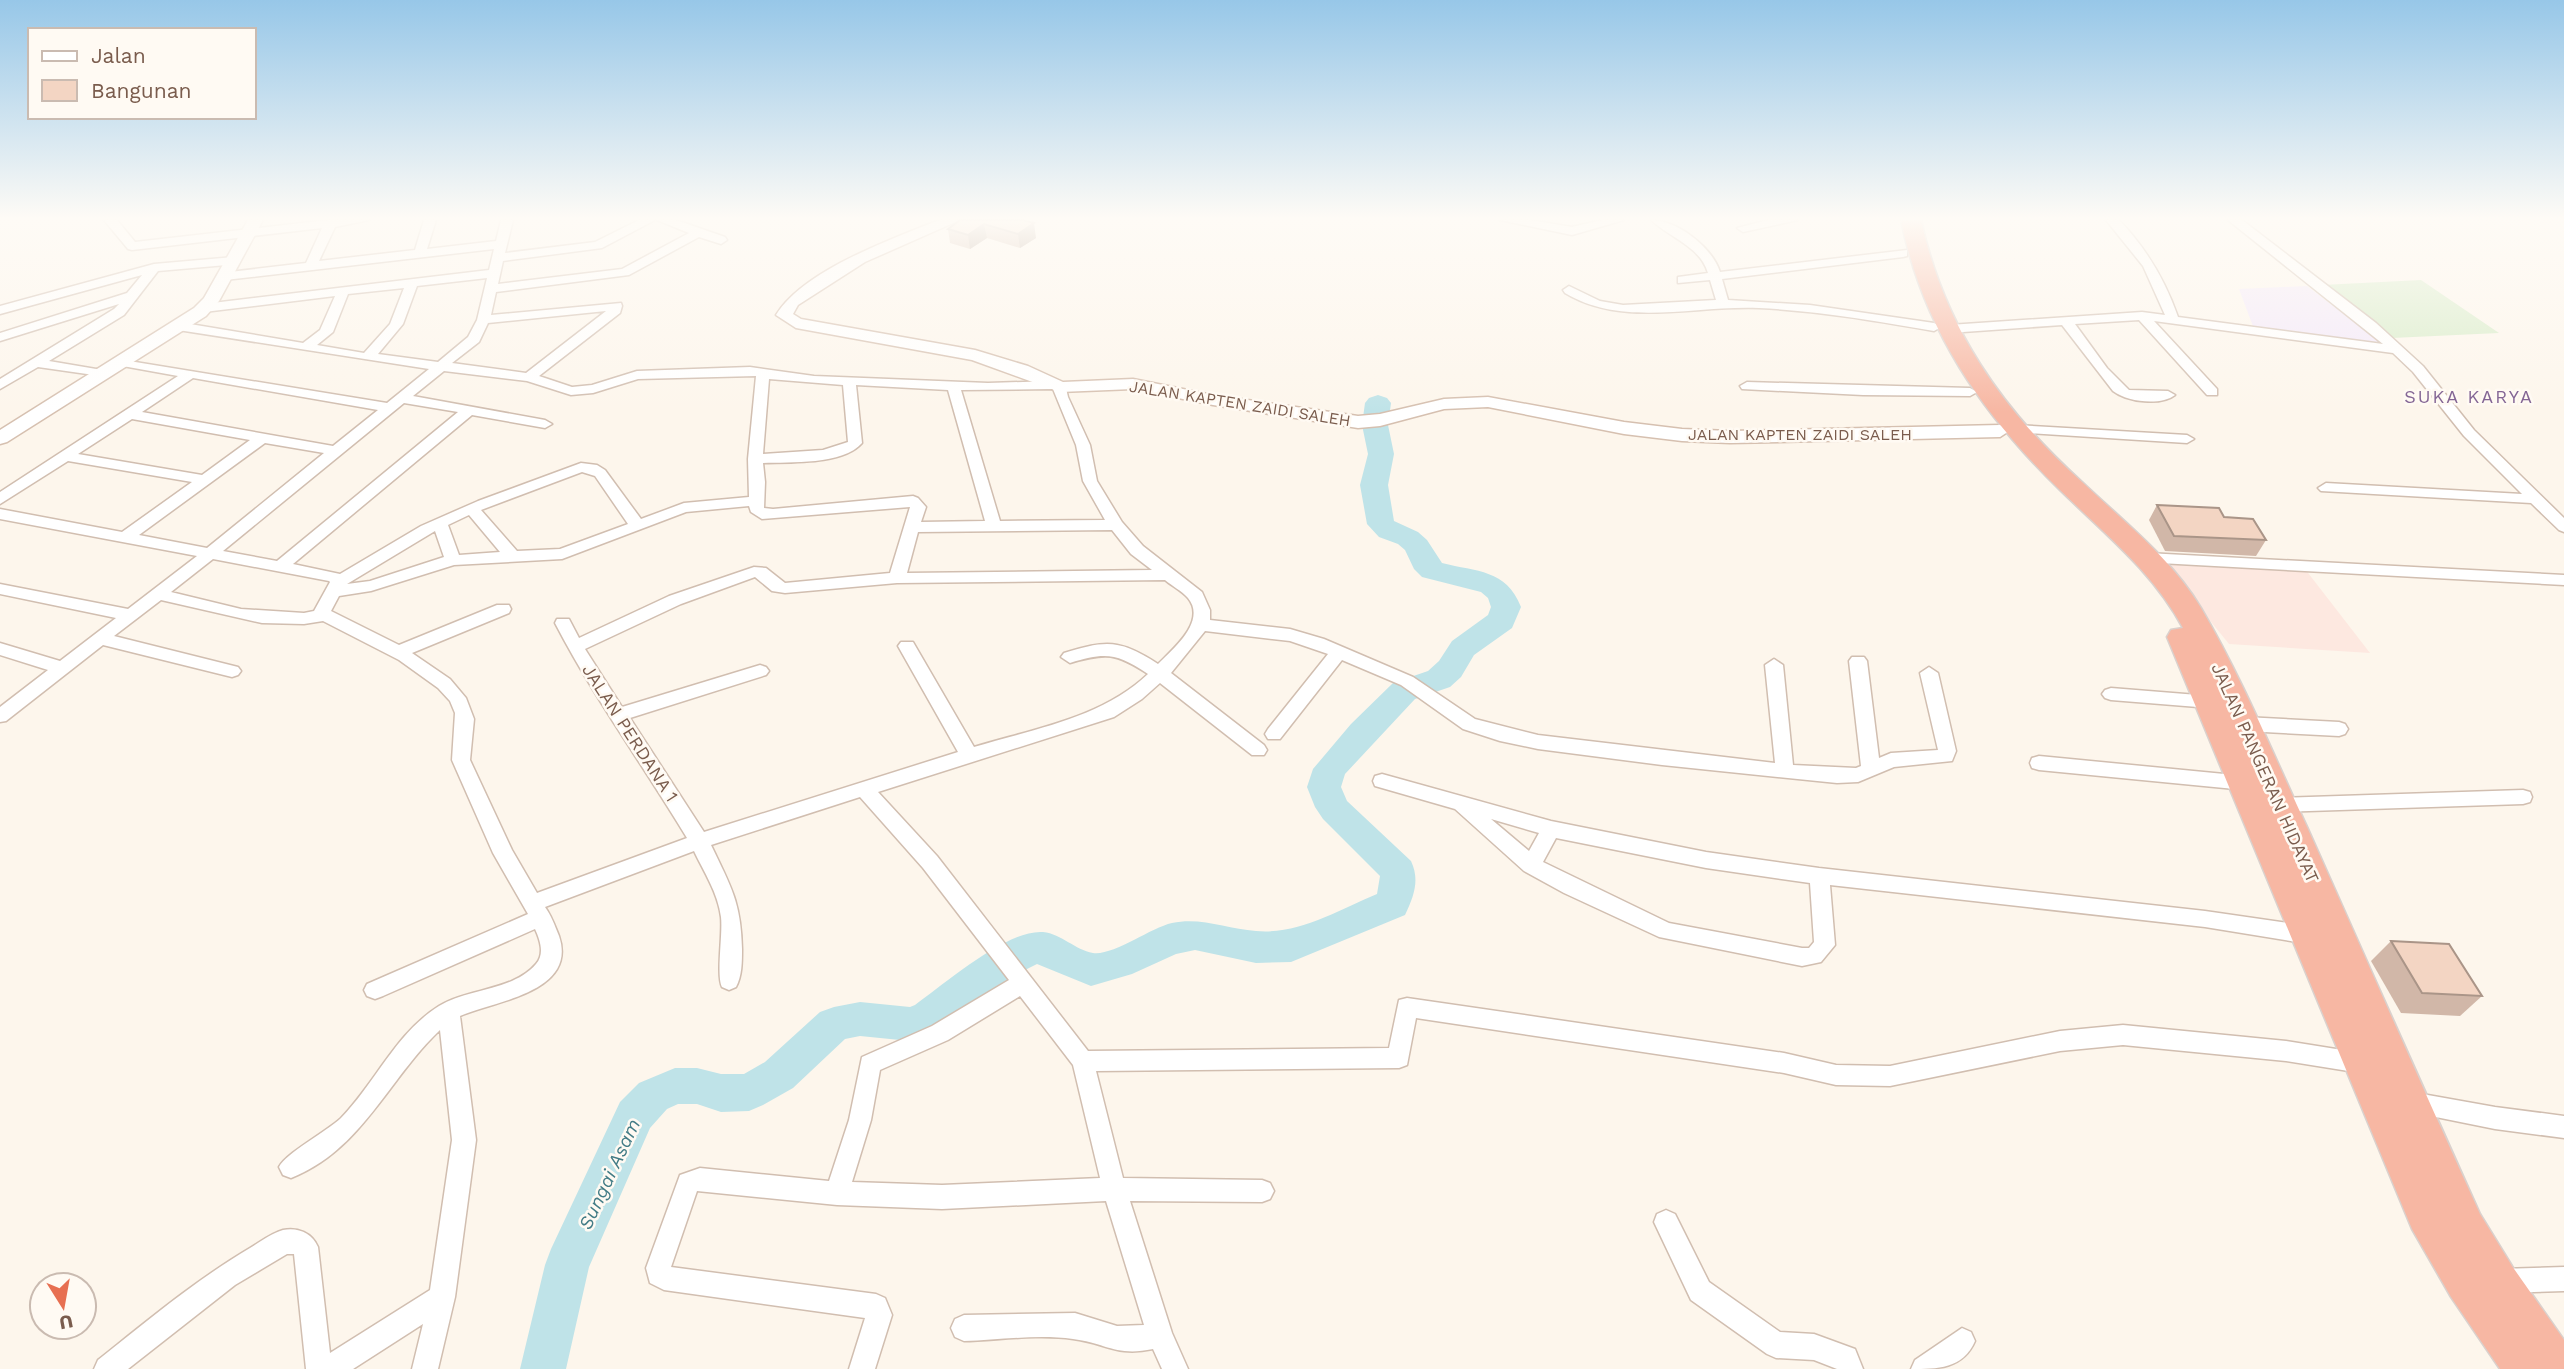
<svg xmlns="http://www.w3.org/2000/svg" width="2564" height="1369" font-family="'Work Sans',sans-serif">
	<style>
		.commercial { fill: #fde8e0 }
		.education { fill: #f3e8fa }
		.green { fill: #d8ecc9 }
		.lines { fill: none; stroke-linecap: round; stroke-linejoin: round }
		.river { fill: #bfe3e8; fill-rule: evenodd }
		.street-casing { stroke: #d1beb0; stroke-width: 3 }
		.secondary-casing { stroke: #d6c0b0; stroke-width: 3 }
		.highway-casing { stroke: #dad1cd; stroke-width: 3 }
		.street { fill: #fff; fill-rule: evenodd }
		.secondary { fill: #fff; fill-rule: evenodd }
		.highway { fill: #f7b7a3; fill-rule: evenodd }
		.wall { fill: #d1b7a8 }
		.shaded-wall { fill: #aa9588 }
		.building { fill: #f3d5c3; stroke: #aa9588; stroke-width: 2 }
		.labels { text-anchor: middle; stroke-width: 5; stroke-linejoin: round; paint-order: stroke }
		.far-street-label { font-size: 16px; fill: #7a5c4d; stroke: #fffaf3 }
		.far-quarter-label { font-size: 18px; letter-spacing: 2px; fill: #846695; stroke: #fffaf3 }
		.street-label { font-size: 18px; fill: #7a5c4d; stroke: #fffaf3 }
		.water-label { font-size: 19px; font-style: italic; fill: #437c86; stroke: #fffaf3 }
	</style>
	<rect width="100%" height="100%" fill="#fdf6ec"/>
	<path class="commercial" d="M2163,563l142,6 65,84 -141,-9z"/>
	<path class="education" d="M2307,286l76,58 -129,-15 -15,-40z"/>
	<path class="green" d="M2421,280l78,53 -107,5 -70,-53z"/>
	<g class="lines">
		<path class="river" d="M1378,395l9,3 4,5 -3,22 6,29 -6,31 6,36 24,11 9,8 15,23c35,9 64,6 79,44l-9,21 -38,27 -13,22 -11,10 -35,12 -70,75 -4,13 6,14 64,60c9,19 3,35 -6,54l-114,47 -35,1 -61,-13 -19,4 -44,20 -41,12 -54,-22 -28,14 -66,51 -33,12 -50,-5 -15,3 -52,49 -30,17 -14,6 -28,1 -24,-8h-19l-11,5 -17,19 -61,139 -23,102h-46l25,-104 6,-16 69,-147 19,-19 36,-15h22l24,6h23l21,-12 55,-50 14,-5 26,-5 50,5 5,-2c29,-21 93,-76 128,-73 19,2 32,18 50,21 20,3 57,-25 79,-30 30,-6 55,6 84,8 42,4 83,-21 121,-37l3,-18 -57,-57 -8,-12 -8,-20 6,-18 38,-45 42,-41 35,-12 11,-10 13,-20 36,-26 3,-8 -3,-9 -7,-6 -59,-15 -8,-8 -9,-19 -7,-6 -19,-7 -12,-13 -7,-39 8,-31 -6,-29 3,-22 4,-5z"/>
		<defs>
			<g id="street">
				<path d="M104,220h13l18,22 193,-22h41l-34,7 -16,34 96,-11 9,-30h12l-9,29 69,-8 5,-21h12l-8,33 90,-11 44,-22h16l-53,28 -99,13 -5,23 124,-15 67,-36 -32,-13h19l49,17 2,3 -6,4 -22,-7 -70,38 -133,17 -5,23 130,-12 1,3 -2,7 -81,63 33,11 20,-2 45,-14 113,-4 64,9 174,7 65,-2 12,3 3,13 22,48 7,36 25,41 21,24 59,46 8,18v10l80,9 34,10 89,38 62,42 63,16 237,28 -10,-98 9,-6 9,6 10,100 63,3 5,-2 -12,-105 3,-4h12l3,4 12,97 12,-5 47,-3 -18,-77 9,-6 9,6 18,78 -4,10 -58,6 -36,15 -21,1 -175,-18 -124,-16 -38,-8 -37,-12 -62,-44 -59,-25 -62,79h-12l-3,-5 3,-5 60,-75 -38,-13 -85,-10 -34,42 93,72 3,5 -3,5h-12l-92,-72 -18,16 -28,18 -236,75 59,64 151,195 301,-3 10,-48 8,-2 377,55 52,12 54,1 170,-35 63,-6 163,16 75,12 8,3 3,7 -3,7 -8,3 -75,-12 -163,-16 -63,6 -170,35 -54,-1 -52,-12 -368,-55 -9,47 -8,3 -303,3 27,107 139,2 8,3 4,8 -4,8 -8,3 -132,-1 42,132 16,36h-26l-9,-20c-37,8 -47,-6 -80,-10 -35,-5 -74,1 -109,2l-9,-4 -4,-9 4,-9 9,-4 111,-2 42,13 27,-1 -38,-124 -164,8 -105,-4 -140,-14 -26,76 205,27 9,4 7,17 -17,54h-26l16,-51 -201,-28 -14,-7 -4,-15 34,-93 20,-7 129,13 20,-61 13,-63 70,-31 77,-46 -86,-112 -63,-71 -149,48c20,42 30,57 31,104 0,13 0,27 -6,38l-7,3 -7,-3c-6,-12 1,-53 -1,-70 -3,-24 -17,-45 -27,-66l-149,56c6,8 10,19 14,29 19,56 -64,65 -99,80l16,124 -21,157 -17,72h-26l11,-45 -70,45h-47l-12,-115h-7l-52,31 -107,84h-34l4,-9c49,-39 98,-80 152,-112 10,-6 22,-15 33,-18 15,-3 29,3 35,17l12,106 100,-63 22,-150 -12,-110c-52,49 -78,120 -149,148l-8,-3 -4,-8c7,-14 47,-35 62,-49 35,-36 55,-85 98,-112 29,-18 74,-15 97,-42 9,-10 4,-24 -1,-35l-152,67 -8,3 -8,-3 -3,-6 3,-6 161,-70 -35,-61 -41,-93 3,-47 -5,-12 -12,-13 -39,-28 -76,-39 -19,3 -42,-1 -101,-23 -47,36 124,31 3,4 -3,4 -6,2 -129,-32 -97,76 -6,1v-15l48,-37 -48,-15v-12l60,18 56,-43 -116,-24v-10l128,25 69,-53 -197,-37v-10l122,23 70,-50 -124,-21 -68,43v-12l178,-116 -61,-11v-6l270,44 42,-34 -251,-39 -7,-4 7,-4 125,21 17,-13 15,-34 -131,16 -6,-4 6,-4 285,-34 5,-21 -269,31 -4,-1v-6l85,-10 16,-35 -190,22 -4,-1zM487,278l-10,42 -9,17 -30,25 -60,-8 25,-30 14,-38zM404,288l-14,36 -26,29 -47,-8 16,-13 15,-38zM606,311l-80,62 -74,-10 27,-21 9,-19zM444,371l83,10 44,14 22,-2 45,-14 118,-3 -8,83 1,38 -65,6 -43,16 -36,-49 -8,-5 -16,-2 -103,38 -57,25 -81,48 -47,-10 179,-149 73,13 7,-4 -7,-4 -132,-24zM193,378l185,32 -45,36 -191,-34zM769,379l74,6 5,57 -25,8 -60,4zM856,385l92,5 37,131 -64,1 5,-15 -8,-9 -5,-2 -140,13 -9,-1 1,-26 -2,-19c27,-1 80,2 99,-20zM1053,389l23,56 7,36 22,39 -105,1 -39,-131zM404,403l54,9 -181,149 -54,-10zM132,419l118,21 -48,35 -124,-21zM265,443l59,10 -117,95 -68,-13zM582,472l13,4 33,48 -68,25 -43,2 -36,-41zM749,506l2,6 11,7 148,-12 -20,66 -105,10 -19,-15 -12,-1 -85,29 -90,42 -10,-19h-12l-2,4c39,75 88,142 132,215l-150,55 -25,-43 -42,-90 4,-41 -8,-21 -16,-19 -38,-26 97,-40 2,-4 -2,-4h-12l-98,40 -68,-34 8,-15 32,-5 83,-26 108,-6 124,-47zM469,515l31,37 -41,3 -11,-30zM1112,530l19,24 21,16 -245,3 11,-41zM435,531l9,26 -74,24 -23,3zM213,559l116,22 1,1 -16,29 -10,2 -63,-4 -70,-17zM755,577l17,14 13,2 112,-10 268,-3c7,6 17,11 23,18 19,23 -15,51 -30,66 -38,-25 -52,-24 -94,-11l-3,4 9,6c36,-11 46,-10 78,11 -46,44 -115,55 -174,73l-61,-105h-12l-3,4 60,106 -254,80 -74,-114 136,-43 3,-4 -3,-4 -6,-2 -138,42 -37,-58 96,-45zM1020,996l53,69 27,113 -158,7 -90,-3 19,-62 9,-50 68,-30z"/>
				<path d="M1500,220h30l42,7 30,-7h22l-52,15z"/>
				<path d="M1651,220c26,0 61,27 69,52l187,-22v6l-4,1 -181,22 6,21 82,5 124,18 7,4 -7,4c-58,-10 -116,-20 -175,-23 -65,-3 -136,20 -194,-15l-2,-3 6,-4 31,15 23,4 93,-5 -6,-20 -32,3v-6l30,-4c-8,-27 -38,-35 -57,-53z"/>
				<path d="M1768,220h30l-55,12 -6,-4z"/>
				<path d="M2106,220h13c27,28 46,60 59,97l205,27 -155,-124h14l134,103 47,43 51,64 90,88v14l-5,-2 -28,-27 -210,-12 -3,-3 8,-5 196,11 -58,-58 -51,-64 -20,-19 -239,-32 63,68v6h-10l-68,-75 -64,4 32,44 22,22 39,1 7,4c-14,11 -48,7 -62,-4l-51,-66 -113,8 -7,-4 7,-4 193,-13 23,3 -22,-49z"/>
				<path d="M234,257l6,4 -2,3 -80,7 -34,44 -75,46 59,10v6l-70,-10 -38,22v-10l114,-70 5,-5 -119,37v-8l127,-40 15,-18 -142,39v-8l154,-42z"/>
				<path d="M1747,382l223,6 7,4 -7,4 -107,-1 -121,-6 -2,-3z"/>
				<path d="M2015,425l172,10 7,4 -7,4 -177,-11v-6z"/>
				<path d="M2147,553l417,22v10l-423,-23 -2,-4 2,-4z"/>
				<path d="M2111,688l99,8 6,2 3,4 -3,4 -6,2 -99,-8 -6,-2 -3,-4 3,-4z"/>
				<path d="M2245,717l94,5 6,2 3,5 -3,5 -6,2 -94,-5 -6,-2 -3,-5 3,-5z"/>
				<path d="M2039,756l206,20 7,2 2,5 -2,5 -7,2 -206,-20 -7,-2 -2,-5 2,-5z"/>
				<path d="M1382,774l169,47 155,31 113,16 386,43 104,15 7,3 3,6 -3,6 -7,3 -104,-17 -375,-42 5,60 -14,17 -19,4 -143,-29 -95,-44 -40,-22 -69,-62 -80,-23 -2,-5 2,-5zM1491,819l48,14 -10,18zM1556,838l150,30 104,15 4,59 -5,6h-7l-133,-25 -126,-61z"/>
				<path d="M2523,790l7,2 2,5 -2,5 -7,2 -243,8 -7,-2 -3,-5 3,-5 7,-2z"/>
				<path d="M2411,1092l84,15 69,9v22l-69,-9 -84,-17 -8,-3 -3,-7 3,-7z"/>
				<path d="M1666,1210l9,4 34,68 71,50 34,2 41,15 8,20h-26l-23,-9 -38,-2 -9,-4 -76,-54 -37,-78 3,-8z"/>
				<path d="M2564,1267v24l-64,2 -9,-3 -3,-9 3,-9 9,-3z"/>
				<path d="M1962,1328l9,4 4,9c-12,28 -38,28 -64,28l4,-9z"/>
			</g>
			<g id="secondary">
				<path d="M248,220h15l-44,81 -13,15 -199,126 -7,2v-14l194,-122 10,-10z"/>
				<path d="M939,220h21l-95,42 -67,43 -5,9 8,5 174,31 53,16 35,16 70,-3 80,16 145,21 22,-2 64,-15 44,-2 136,25 58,7 48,2 270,-6 9,6 -9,6 -270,6 -48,-2 -58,-7 -136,-27 -44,2 -64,17 -22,2 -145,-23 -80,-16 -73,3 -88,-32 -176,-32 -20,-13c28,-45 114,-75 163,-95z"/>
			</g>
			<path id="highway" d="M1901,220h20c23,107 81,190 161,262 42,40 89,76 119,126 41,70 72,146 106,219 58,129 114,258 173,387l32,52 52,74v29h-64l-49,-72 -39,-68 -245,-592 4,-7 12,-2c-30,-56 -78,-94 -123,-138 -78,-76 -137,-161 -159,-270z"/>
		</defs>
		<use href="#street" class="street-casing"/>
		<use href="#secondary" class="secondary-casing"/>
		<use href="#highway" class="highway-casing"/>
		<use href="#street" class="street"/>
		<use href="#secondary" class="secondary"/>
		<use href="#highway" class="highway"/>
	</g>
	<g class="wall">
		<path d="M960,220h63l13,18 -16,10 -33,-10 -17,11 -20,-6 -2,-14z"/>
		<path d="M2157,505l67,12 42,23 -10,16 -91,-5 -16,-31z"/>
		<path d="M2391,941l91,55 -22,20 -59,-3 -30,-52z"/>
	</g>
	<g class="shaded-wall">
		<path d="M1034,223l2,15 -16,10 -2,-14z"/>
		<path d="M984,224l3,14 -17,11 -2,-14z"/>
	</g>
	<g class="building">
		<path d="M960,220h63l11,3 -16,11 -34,-10 -16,11 -20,-6z"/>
		<path d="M2157,505l62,3 5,9 29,2 13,21 -92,-4z"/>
		<path d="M2391,941l58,3 33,52 -60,-3z"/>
	</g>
	<linearGradient id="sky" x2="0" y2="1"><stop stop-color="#97c7e8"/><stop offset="0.53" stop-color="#fefbf6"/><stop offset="1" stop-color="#fefbf6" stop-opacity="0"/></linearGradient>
	<rect width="2564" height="412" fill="url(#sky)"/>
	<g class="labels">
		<g class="far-street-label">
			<text transform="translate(1240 403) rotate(9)" y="6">JALAN KAPTEN ZAIDI SALEH</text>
			<text x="1800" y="440">JALAN KAPTEN ZAIDI SALEH</text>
		</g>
		<g class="far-quarter-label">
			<text x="2469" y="403">SUKA KARYA</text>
		</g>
		<g class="street-label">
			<text transform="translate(630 733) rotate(57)" y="6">JALAN PERDANA 1</text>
			<text transform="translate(2265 773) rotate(66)" y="6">JALAN PANGERAN HIDAYAT</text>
		</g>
		<g class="water-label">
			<text transform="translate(609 1174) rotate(-65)" y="7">Sungai Asam</text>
		</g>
	</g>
	<rect x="28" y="28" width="228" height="91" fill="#fffaf3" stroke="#cabbb1" stroke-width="2"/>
	<rect x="42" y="51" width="35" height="10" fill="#ffffff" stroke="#cabbb1" stroke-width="2"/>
	<text x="91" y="63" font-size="21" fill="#7a5c4d">Jalan</text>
	<rect x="42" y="80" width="35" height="21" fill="#f3d5c3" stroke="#cabbb1" stroke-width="2"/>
	<text x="91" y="98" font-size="21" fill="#7a5c4d">Bangunan</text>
	<g transform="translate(63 1306) rotate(169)"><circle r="33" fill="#fffaf3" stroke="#cabbb1" stroke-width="2"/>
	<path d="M0-5L12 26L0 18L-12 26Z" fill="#e76f51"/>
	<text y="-10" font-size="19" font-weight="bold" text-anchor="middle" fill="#7a5c4d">U</text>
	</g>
</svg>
